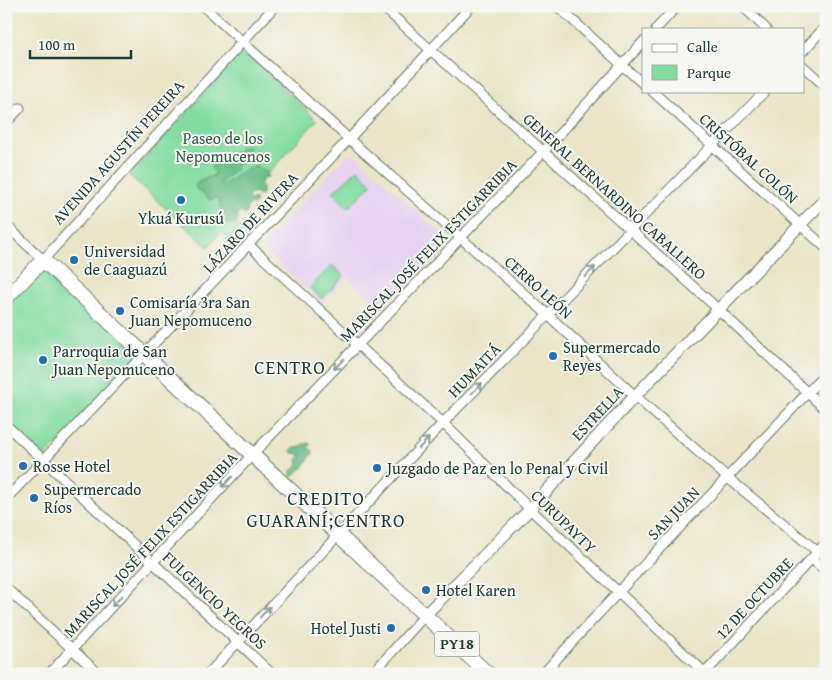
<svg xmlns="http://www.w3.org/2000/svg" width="832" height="680" font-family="'Gentium Book Plus',serif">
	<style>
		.built { fill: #e5d3f1 }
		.green { fill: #82dca1; stroke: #508c6a }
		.forest { fill: #69bc87; stroke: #447c5e }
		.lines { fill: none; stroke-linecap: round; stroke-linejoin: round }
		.minor-casing { stroke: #667868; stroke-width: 11 }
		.major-casing { stroke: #667868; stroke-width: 13 }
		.highway-casing { stroke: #667868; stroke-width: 16 }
		.minor { stroke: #fff; stroke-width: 9 }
		.major { stroke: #fff; stroke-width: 11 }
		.highway { stroke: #fff; stroke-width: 14 }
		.oneway { stroke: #8f9e9a }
		.poi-dot { fill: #1f6fb2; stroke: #f6f6f2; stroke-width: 2 }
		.labels { text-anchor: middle; stroke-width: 4; stroke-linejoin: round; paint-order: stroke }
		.shield { fill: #f6f6f2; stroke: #60746d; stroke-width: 1 }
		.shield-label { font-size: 15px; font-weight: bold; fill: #1f3d34 }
		.park-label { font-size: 16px; fill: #335d4a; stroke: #f6f6f2 }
		.street-label { font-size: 16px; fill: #1f3d34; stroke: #f6f6f2 }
		.poi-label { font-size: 16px; fill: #1f3d34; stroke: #f6f6f2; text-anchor: start }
		.quarter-label { font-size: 19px; letter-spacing: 1px; fill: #1f3d34; stroke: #f6f6f2 }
	</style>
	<rect width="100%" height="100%" fill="#f6f6f2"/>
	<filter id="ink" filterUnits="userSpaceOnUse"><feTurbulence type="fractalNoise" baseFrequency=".02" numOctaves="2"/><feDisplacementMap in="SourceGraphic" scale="10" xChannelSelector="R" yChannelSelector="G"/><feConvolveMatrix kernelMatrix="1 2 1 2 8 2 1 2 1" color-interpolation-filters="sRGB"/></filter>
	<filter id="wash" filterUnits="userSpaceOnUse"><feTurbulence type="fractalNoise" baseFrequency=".0096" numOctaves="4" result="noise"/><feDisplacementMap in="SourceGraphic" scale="20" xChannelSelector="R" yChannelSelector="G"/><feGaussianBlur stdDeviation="1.12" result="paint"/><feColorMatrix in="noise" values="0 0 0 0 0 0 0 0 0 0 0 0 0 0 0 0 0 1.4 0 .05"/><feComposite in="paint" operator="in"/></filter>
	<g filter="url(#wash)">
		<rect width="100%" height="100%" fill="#eae5c9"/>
		<path class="built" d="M349,154l6,1 88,80 -1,9 -60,64 -35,-31 -25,26 -58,-53 -1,-6z"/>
		<g class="green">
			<path d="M243,51l74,69 -89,97 22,20 -11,11 -18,-16 -13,15 -79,-72z"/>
			<path d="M358,169l14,15 -24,24 -15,-16z"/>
			<path d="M42,262l102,93 -101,104 -37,-35v-124z"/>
			<path d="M332,265l12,11 -22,23 -12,-11z"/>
		</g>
		<g class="forest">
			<path d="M246,145l3,1v2l-5,5v7h2l-2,3h-6l-4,8 -14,12 2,2c13,-6 20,-17 35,-19l3,4 6,1 2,6 -6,2v3l-2,2 2,3v7l-3,2 -5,-3 -6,3 1,4 6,-1v5l-5,1 -4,4 1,3 -2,3 -5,-3 -3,4 1,4 -2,4 -4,1 -3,-2 -3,3 -6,-6v-4l4,-5 -4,-4 -1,-7 -2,-2 -8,2 -5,-6 -7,-4 -2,-4 3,-4 16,-7 1,-3 -4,-4 2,-3c6,-1 6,-4 10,-7 4,-4 9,-5 15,-6l2,-5z"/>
			<path d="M309,443l2,2 -4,2 5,3 1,3 -11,16h-2l-7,8 -2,-1v-5h2l1,-3 5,-5 -2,-3 3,-4 -1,-2 -7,-1 -1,-3 3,-3 4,1 6,-4z"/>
		</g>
	</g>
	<g filter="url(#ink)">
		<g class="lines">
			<defs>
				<g id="minor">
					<path d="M203,6l146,133 199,176 87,81 93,82 90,74"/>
					<path d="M382,6l336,303 108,101"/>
					<path d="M557,6l86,78"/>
					<path d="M743,6l23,23"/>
					<path d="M656,29l21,-23"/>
					<path d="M803,51l23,-25"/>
					<path d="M803,66l23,21"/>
					<path d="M652,91l174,157"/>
					<path d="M6,123l14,-15"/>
					<path d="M6,225l37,35 232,-254"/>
					<path d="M249,245l194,178 87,86 176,165"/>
					<path d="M6,425l266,249"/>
					<path d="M6,499l343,-360 122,-133"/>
					<path d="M812,559l14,12"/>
					<path d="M6,588l93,86"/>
					<path d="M49,674l204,-220 290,-302 100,-110"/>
					<path d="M208,674l235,-251 322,-332"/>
					<path d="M372,674l54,-60"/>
					<path d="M543,674c92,-102 189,-200 283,-301"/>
					<path d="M704,674l122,-131"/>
				</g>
				<path id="major" d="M426,614l104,-105 105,-113 191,-198"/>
				<path id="highway" d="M6,298l37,-38 445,414"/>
			</defs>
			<use href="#minor" class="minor-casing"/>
			<use href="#major" class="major-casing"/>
			<use href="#highway" class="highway-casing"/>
			<use href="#minor" class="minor"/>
			<use href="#major" class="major"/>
			<use href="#highway" class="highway"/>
		</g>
		<defs><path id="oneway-shaft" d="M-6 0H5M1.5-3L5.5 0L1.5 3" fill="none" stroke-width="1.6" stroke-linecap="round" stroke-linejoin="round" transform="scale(1.25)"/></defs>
		<g class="oneway">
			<use href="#oneway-shaft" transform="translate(590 272) rotate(-46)"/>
			<use href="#oneway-shaft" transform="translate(339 364) rotate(134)"/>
			<use href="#oneway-shaft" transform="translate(477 388) rotate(-46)"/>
			<use href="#oneway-shaft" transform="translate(424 443) rotate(-47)"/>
			<use href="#oneway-shaft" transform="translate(227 482) rotate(133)"/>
			<use href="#oneway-shaft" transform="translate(117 601) rotate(133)"/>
			<use href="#oneway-shaft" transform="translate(265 612) rotate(-47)"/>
		</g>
	</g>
	<g class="poi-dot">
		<circle cx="181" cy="200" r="5"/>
		<circle cx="74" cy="260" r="5"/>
		<circle cx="120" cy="311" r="5"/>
		<circle cx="553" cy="356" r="5"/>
		<circle cx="43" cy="360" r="5"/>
		<circle cx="23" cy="466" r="5"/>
		<circle cx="377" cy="468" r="5"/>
		<circle cx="34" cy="498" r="5"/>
		<circle cx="426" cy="590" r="5"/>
		<circle cx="391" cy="628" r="5"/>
	</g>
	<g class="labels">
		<rect class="shield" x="434.5" y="631.5" width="45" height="25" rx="4"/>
		<g class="shield-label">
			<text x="457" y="649">PY18</text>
		</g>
		<g class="park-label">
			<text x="223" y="144">Paseo de los<tspan x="223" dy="18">Nepomucenos</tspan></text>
		</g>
		<g class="street-label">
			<text transform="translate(118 152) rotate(-48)" y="6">AVENIDA AGUSTÍN PEREIRA</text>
			<text transform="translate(749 158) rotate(42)" y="6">CRISTÓBAL COLÓN</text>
			<text transform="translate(615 196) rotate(42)" y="6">GENERAL BERNARDINO CABALLERO</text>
			<text transform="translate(250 222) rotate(-47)" y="6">LÁZARO DE RIVERA</text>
			<text transform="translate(428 250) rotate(-46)" y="6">MARISCAL JOSÉ FELIX ESTIGARRIBIA</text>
			<text transform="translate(539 287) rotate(42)" y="6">CERRO LEÓN</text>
			<text transform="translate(474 370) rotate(-46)" y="6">HUMAITÁ</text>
			<text transform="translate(597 413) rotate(-47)" y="6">ESTRELLA</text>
			<text transform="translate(673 513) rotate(-46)" y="6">SAN JUAN</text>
			<text transform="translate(564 521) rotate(44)" y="6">CURUPAYTY</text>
			<text transform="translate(150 544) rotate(-47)" y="6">MARISCAL JOSÉ FELIX ESTIGARRIBIA</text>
			<text transform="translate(754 598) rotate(-47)" y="6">12 DE OCTUBRE</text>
			<text transform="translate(215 600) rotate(43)" y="6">FULGENCIO YEGROS</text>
		</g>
		<g class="poi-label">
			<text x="181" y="224" text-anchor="middle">Ykuá Kurusú</text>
			<text x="84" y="257">Universidad<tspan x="84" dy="18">de Caaguazú</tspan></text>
			<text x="130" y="308">Comisaría 3ra San<tspan x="130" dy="18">Juan Nepomuceno</tspan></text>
			<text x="563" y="353">Supermercado<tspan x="563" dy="18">Reyes</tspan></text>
			<text x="53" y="357">Parroquia de San<tspan x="53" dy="18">Juan Nepomuceno</tspan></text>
			<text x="33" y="472">Rosse Hotel</text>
			<text x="387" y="474">Juzgado de Paz en lo Penal y Civil</text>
			<text x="44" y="495">Supermercado<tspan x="44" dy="18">Ríos</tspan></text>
			<text x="436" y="596">Hotel Karen</text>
			<text x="381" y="634" text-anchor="end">Hotel Justi</text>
		</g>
		<g class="quarter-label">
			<text x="290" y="374">CENTRO</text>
			<text x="326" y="505">CREDITO<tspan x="326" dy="22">GUARANÍ;CENTRO</tspan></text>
		</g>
	</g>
	<rect width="832" height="680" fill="none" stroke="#f6f6f2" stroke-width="25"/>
	<rect x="642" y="28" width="162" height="65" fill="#f6f6f2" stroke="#a0aca6"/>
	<rect x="652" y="44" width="25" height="8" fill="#ffffff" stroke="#a0aca6"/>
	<text x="687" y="52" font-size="15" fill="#1f3d34">Calle</text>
	<rect x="652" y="65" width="25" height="15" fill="#82dca1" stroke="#a0aca6"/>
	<text x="687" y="78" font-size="15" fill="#1f3d34">Parque</text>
	<path d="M30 50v8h101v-8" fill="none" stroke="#1f3d34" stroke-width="2.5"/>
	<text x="38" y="50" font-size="15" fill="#1f3d34" stroke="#f6f6f2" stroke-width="4" paint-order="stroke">100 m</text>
</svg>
